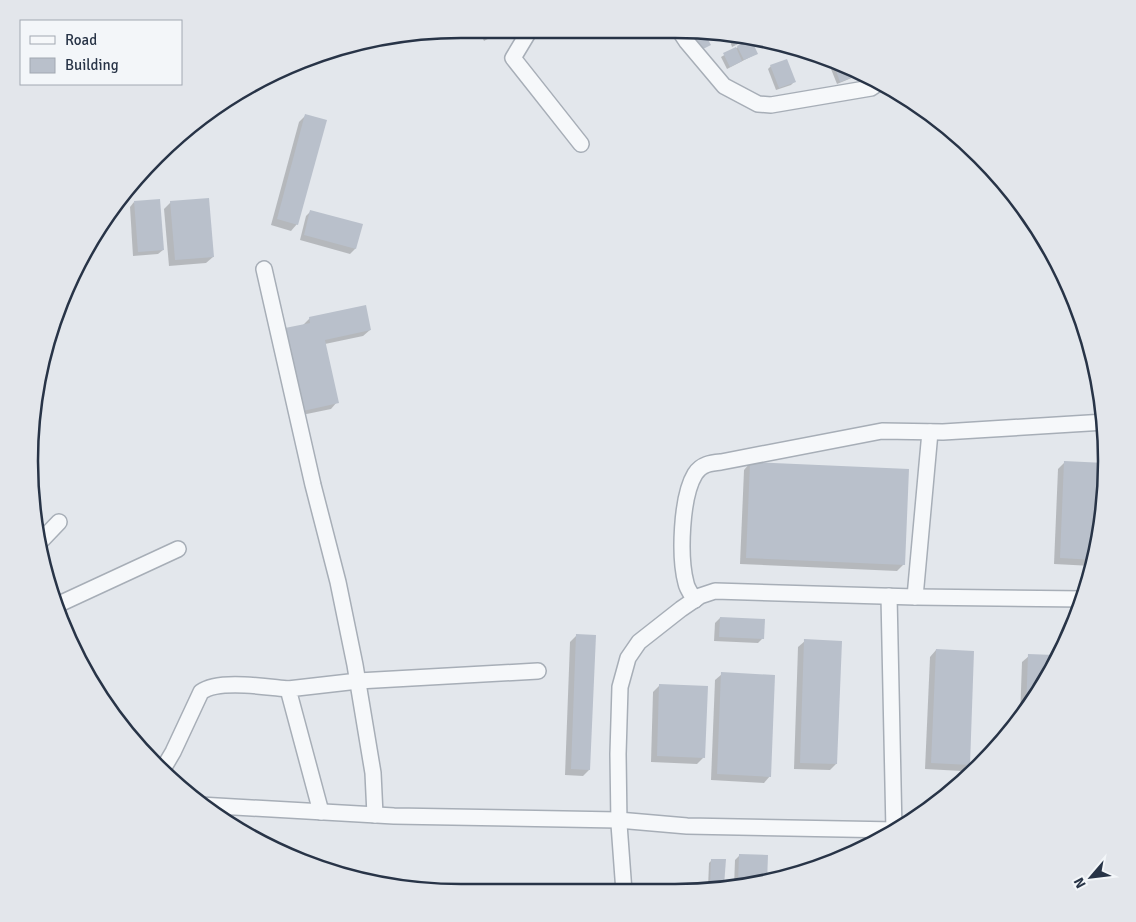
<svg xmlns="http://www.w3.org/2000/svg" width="1136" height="922" font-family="Signika,sans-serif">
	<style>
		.shadow { fill: #0003 }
		.building { fill: #b9c0cb }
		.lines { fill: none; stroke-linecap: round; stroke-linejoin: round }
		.minor-casing { stroke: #a7aeb7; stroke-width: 18 }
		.minor { stroke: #f6f8fa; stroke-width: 15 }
		.rim { fill: none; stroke: #283447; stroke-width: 2.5 }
	</style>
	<rect width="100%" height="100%" fill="#e3e7ec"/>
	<g class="shadow">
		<path d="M478,29h28l-22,12z"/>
		<path d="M679,30h17l-13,7z"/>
		<path d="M728,35l18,5 -14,7z"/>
		<path d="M738,47l18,7 -29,15 -6,-12z"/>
		<path d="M842,63l14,8 1,3 -3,3 -17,7 -6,-15z"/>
		<path d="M771,66l23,16 -3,3 -15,5 -8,-21z"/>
		<path d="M306,115l-9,109 -6,7 -20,-6 28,-103z"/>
		<path d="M134,202l29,48 -5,4 -25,2 -3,-49z"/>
		<path d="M171,202l42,55 -7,6 -37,3 -5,-57z"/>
		<path d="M311,211l50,14 -6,24 -5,5 -50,-14 6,-24z"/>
		<path d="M310,318l60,12 -7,6 -38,8 12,58 -6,7 -34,7 6,-91z"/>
		<path d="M1065,462l40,2 -1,53 -12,49 -38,-2 4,-95z"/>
		<path d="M750,463l154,101 -7,7 -157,-7 4,-94z"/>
		<path d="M720,618l43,20 -5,5 -44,-2 1,-18z"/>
		<path d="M577,635l12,135 -6,6 -18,-1 5,-133z"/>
		<path d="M805,641l31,123 -6,6 -36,-1 4,-122z"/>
		<path d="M936,650l32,114 -6,7 -37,-2 5,-112z"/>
		<path d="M1029,656l24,1 -1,14 -32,47 2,-56z"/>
		<path d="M722,674l48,102 -6,7 -53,-3 4,-100z"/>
		<path d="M660,685l43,73 -6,6 -46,-2 2,-70z"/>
		<path d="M740,855l26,27 -32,5 1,-27z"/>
		<path d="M712,860l11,26 -3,3 -12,-1 1,-25z"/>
	</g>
	<g class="building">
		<path d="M482,29h27l-22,10z"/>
		<path d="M703,30l8,15 -12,6 -8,-15z"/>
		<path d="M731,36l15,4 -11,5z"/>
		<path d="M749,40l3,1 6,13 -14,6 -7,-14z"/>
		<path d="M736,47l6,14 -12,6 -7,-14z"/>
		<path d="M787,59l9,23 -17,6 -9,-23z"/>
		<path d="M841,62l17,11 1,2 -19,7 -6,-17z"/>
		<path d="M305,114l22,6 -29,105 -21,-6z"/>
		<path d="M209,198l5,59 -39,3 -5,-59z"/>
		<path d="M160,199l4,51 -26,2 -4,-51z"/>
		<path d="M310,210l53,14 -7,25 -52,-14z"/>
		<path d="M366,305l5,25 -46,10 14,63 -36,8 -18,-83 25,-5 -1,-6z"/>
		<path d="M1064,461l41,2 -1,54 -10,43 -34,-2z"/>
		<path d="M750,462l159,7 -4,96 -159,-7z"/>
		<path d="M720,617l45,2 -1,20 -45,-2z"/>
		<path d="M576,634l20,1 -6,135 -19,-1z"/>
		<path d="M804,639l38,2 -5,123 -37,-1z"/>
		<path d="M936,649l38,2 -4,114 -39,-2z"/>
		<path d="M1028,654l26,1 -1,13 -4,9 -23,33z"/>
		<path d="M721,672l54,3 -4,102 -54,-3z"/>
		<path d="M659,684l49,2 -3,72 -48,-2z"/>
		<path d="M739,854l29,1 -1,27 -15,2h-14z"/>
		<path d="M711,859h15l-2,27h-14z"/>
		<path d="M795,870h14l-14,6z"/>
	</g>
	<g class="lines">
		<defs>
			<g id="minor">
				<path d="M526,29l2,4 -15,25 68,86"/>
				<path d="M679,30l8,12 37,44 34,18 13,1 100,-17 6,-4"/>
				<path d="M264,269l49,216 25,97 17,83 18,108 2,42"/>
				<path d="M37,545l22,-23"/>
				<path d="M889,596l5,235"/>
				<path d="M915,597l15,-165"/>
				<path d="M695,600c-3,-5 -8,-11 -9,-17 -7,-26 -5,-86 9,-109 6,-10 16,-11 26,-12l161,-31 61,1 162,-10"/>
				<path d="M57,605l121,-56"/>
				<path d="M163,769l10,-17 28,-60c17,-13 65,-5 87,-3"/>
				<path d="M200,805l194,11 224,4 69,6 209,4"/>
				<path d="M321,812l-33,-123 70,-8 180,-10"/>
				<path d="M624,892l-5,-68 -1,-70 2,-67 8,-29 11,-16 42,-33 19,-13 15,-5 200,6 169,2"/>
			</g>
		</defs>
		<use href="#minor" class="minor-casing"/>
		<use href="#minor" class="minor"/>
	</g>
	<path d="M0 0H1136V922H0ZM461 38H675A423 423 0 0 1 1098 461V461A423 423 0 0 1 675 884H461A423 423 0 0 1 38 461V461A423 423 0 0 1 461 38Z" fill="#e3e6eb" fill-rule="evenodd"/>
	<path class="rim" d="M461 38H675A423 423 0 0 1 1098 461V461A423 423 0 0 1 675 884H461A423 423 0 0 1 38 461V461A423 423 0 0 1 461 38Z"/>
	<rect x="20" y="20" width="162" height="65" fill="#f3f6f9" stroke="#a2a8b2"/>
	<rect x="30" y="36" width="25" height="8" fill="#f6f8fa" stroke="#a2a8b2"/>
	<text x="65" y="45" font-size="15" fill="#283447">Road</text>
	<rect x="30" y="58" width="25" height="15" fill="#b9c0cb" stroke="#a2a8b2"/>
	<text x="65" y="70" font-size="15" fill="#283447">Building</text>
	<g transform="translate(1091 877) rotate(242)" stroke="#f3f6f9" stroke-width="4" paint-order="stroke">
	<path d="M0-4L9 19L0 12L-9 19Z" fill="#283447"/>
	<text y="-8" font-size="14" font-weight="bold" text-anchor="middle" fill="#283447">N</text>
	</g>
</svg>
